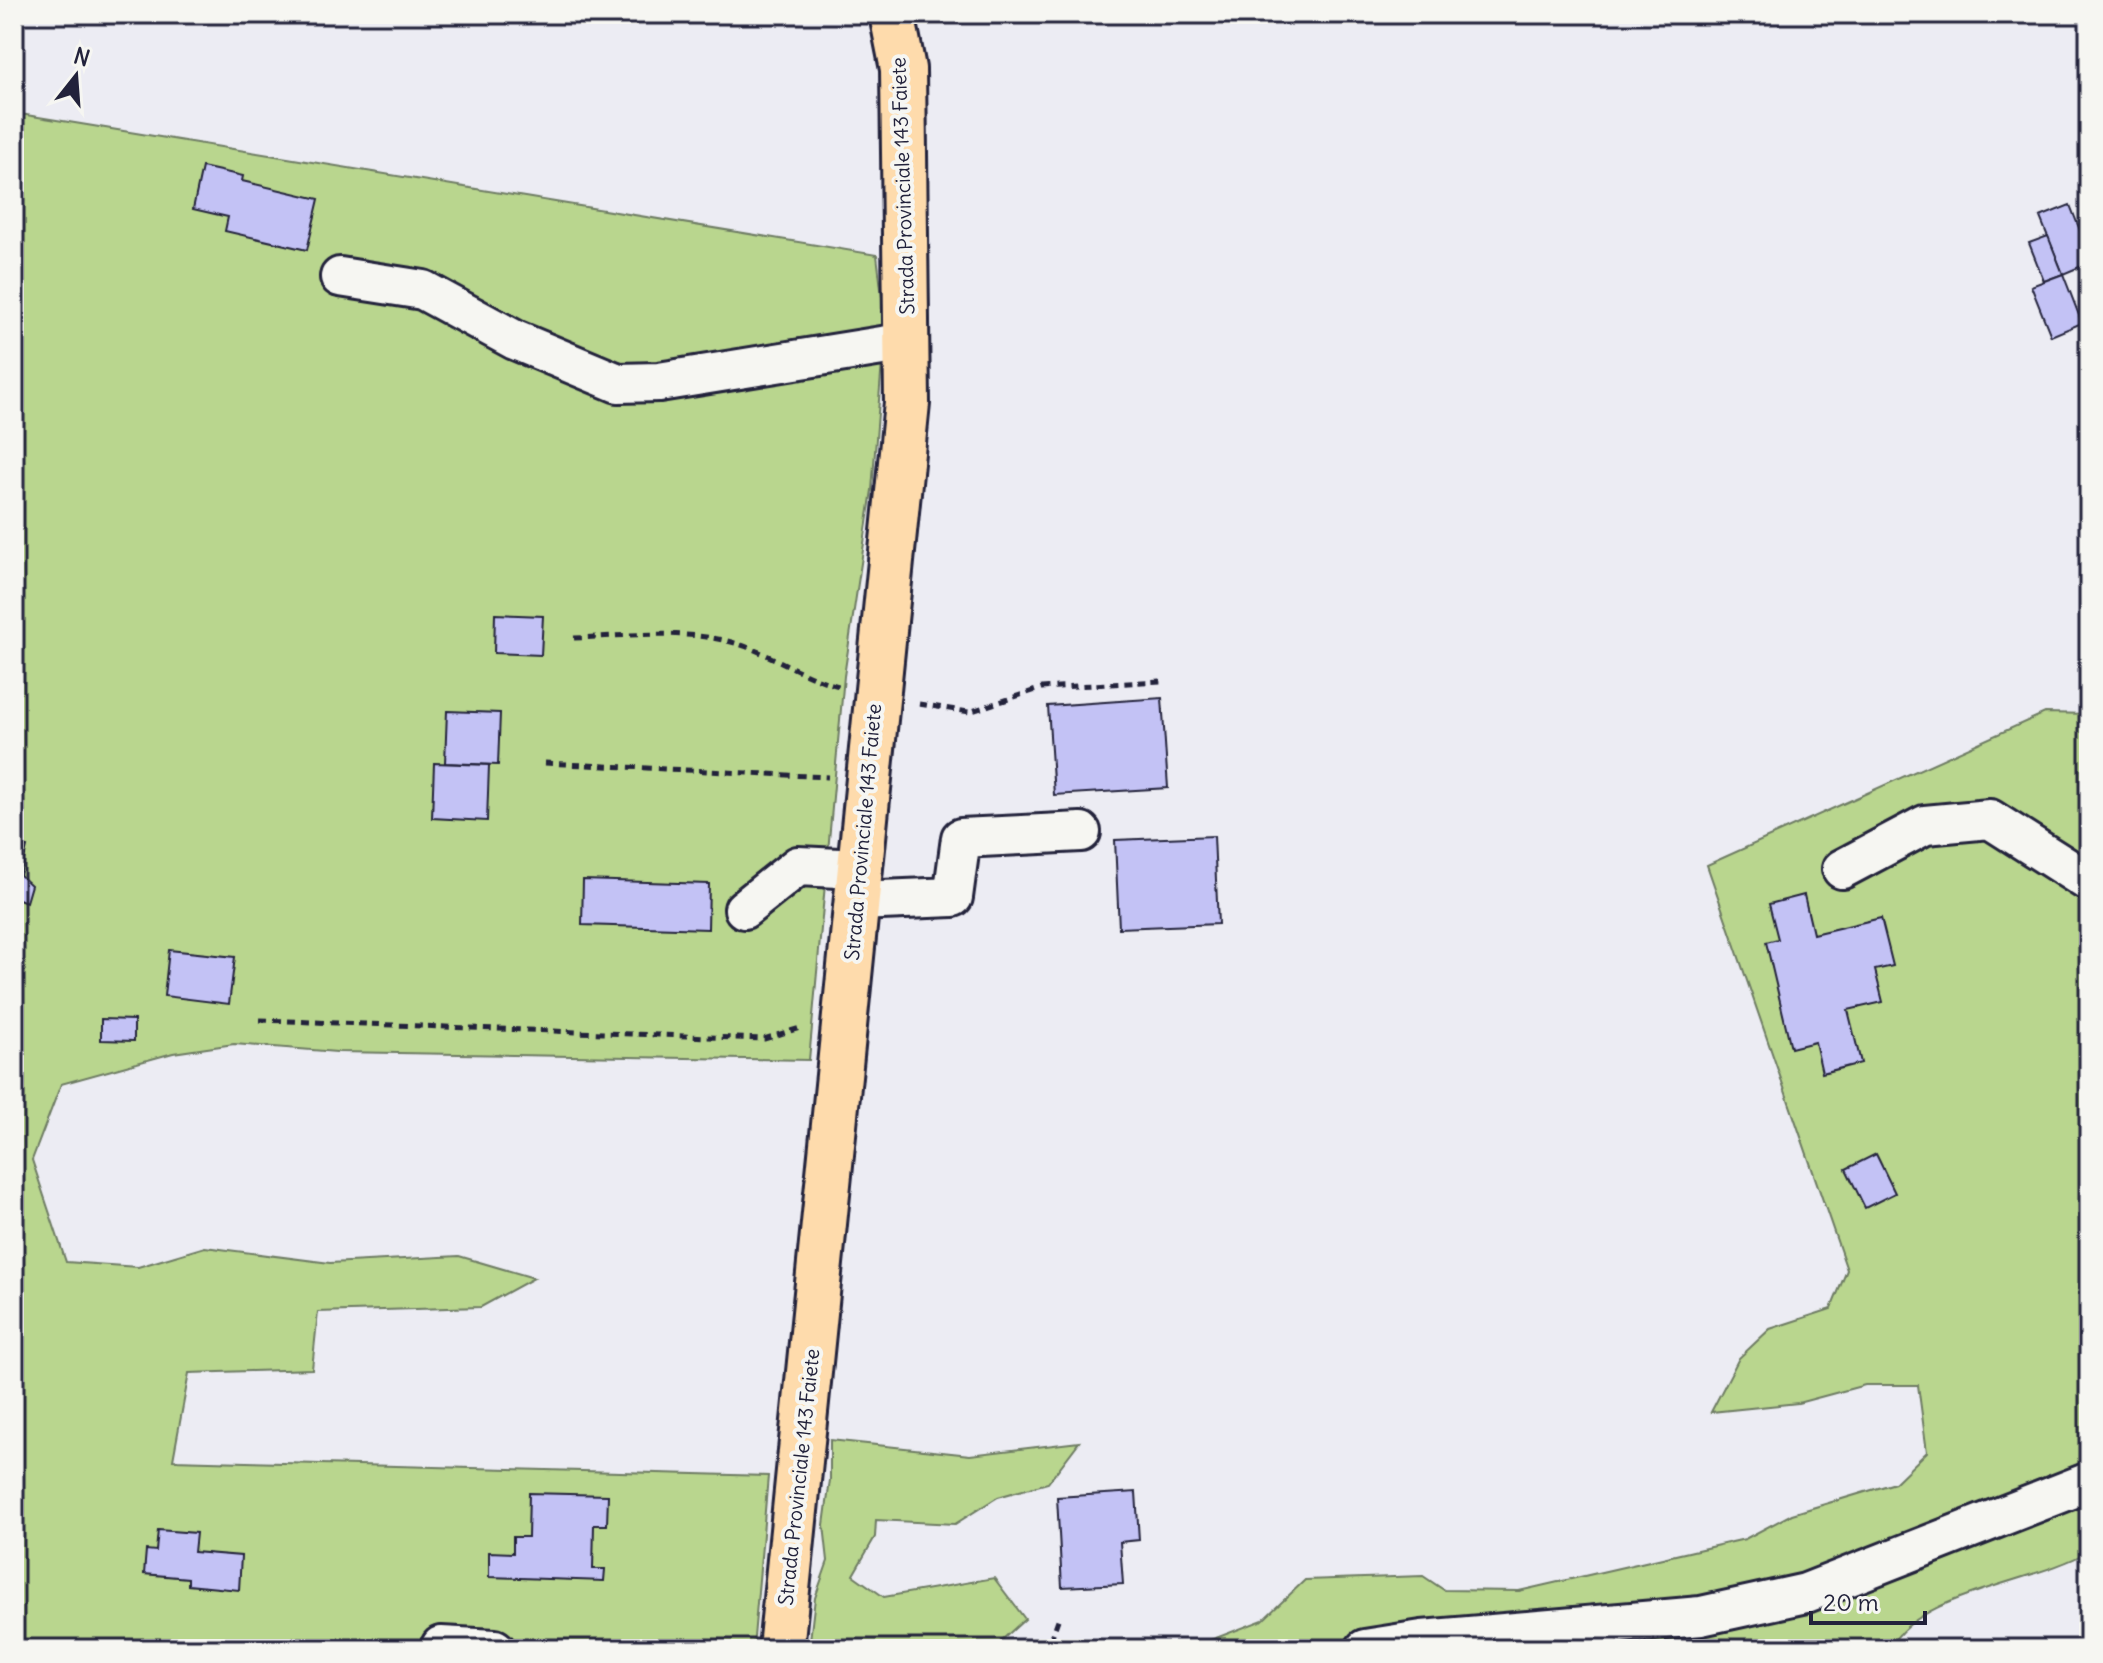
<svg xmlns="http://www.w3.org/2000/svg" width="2103" height="1663" font-family="Delius,sans-serif">
	<style>
		.green { fill: #b9d68e; stroke: #6e7c64; stroke-width: 2 }
		.building { fill: #c3c2f5; stroke: #22223b; stroke-width: 2 }
		.lines { fill: none; stroke-linecap: round; stroke-linejoin: round }
		.minor-casing { stroke: #22223b; stroke-width: 44 }
		.major-casing { stroke: #22223b; stroke-width: 50 }
		.path { stroke: #22223b; stroke-width: 5; stroke-dasharray: 8 6; stroke-linecap: butt }
		.minor { stroke: #f6f6f2; stroke-width: 38 }
		.major { stroke: #fedbac; stroke-width: 44 }
		.labels { text-anchor: middle; stroke-width: 8; stroke-linejoin: round; paint-order: stroke }
		.street-label { font-size: 20px; fill: #22223b; stroke: #f6f6f2 }
	</style>
	<rect width="100%" height="100%" fill="#ececf3"/>
	<filter id="ink" filterUnits="userSpaceOnUse"><feTurbulence type="fractalNoise" baseFrequency=".0125" numOctaves="2"/><feDisplacementMap in="SourceGraphic" scale="16" xChannelSelector="R" yChannelSelector="G"/><feConvolveMatrix kernelMatrix="1 2 1 2 8 2 1 2 1" color-interpolation-filters="sRGB"/></filter>
	<g filter="url(#ink)">
		<g class="green">
			<path d="M14,113l863,142 8,68 -13,167 -28,186 -35,384 -472,-8 -103,-8 -61,9 -112,31 -29,76 34,102 72,5 67,-20 125,16 129,-7 75,22 -53,29 -163,5 -6,57 -123,4 -16,87 595,16 -15,173h-739z"/>
			<path d="M2045,713l44,1v837c-53,32 -171,41 -200,98h-784l98,-6 60,-23 42,-40 118,-4 21,14 75,1 226,-52 47,-25 103,-31 32,-31 -9,-67h-53l-67,18 -87,9 28,-54 31,-29 61,-20 16,-39 -140,-405z"/>
			<path d="M830,1440l140,15 109,-13 -31,41 -50,14 -43,27 -79,-4 -1,17 -22,38 31,22 110,-19 31,41 -33,30h-183l6,-51 13,-37 -4,-36 6,-45z"/>
		</g>
		<g class="building">
			<path d="M202,167l41,9 -1,5 77,18 -12,51 -82,-19 3,-14 -35,-8z"/>
			<path d="M2070,205l19,48v10l-26,11 -23,-57z"/>
			<path d="M2048,236l15,38 -19,7 -15,-38z"/>
			<path d="M2063,274l19,49 -31,13 -20,-50z"/>
			<path d="M495,614l48,2 -2,39 -47,-2z"/>
			<path d="M1162,698l6,90 -114,7 -6,-89z"/>
			<path d="M447,711l53,2 -2,52 -53,-2z"/>
			<path d="M434,763l55,2 -2,56 -55,-3z"/>
			<path d="M1214,836l4,88 -99,4 -4,-88z"/>
			<path d="M14,845l13,2 -7,28 11,10 -5,17 -12,-5z"/>
			<path d="M583,880l126,4 -1,45 -126,-4z"/>
			<path d="M1804,895l9,39 68,-16 12,48 -18,4 8,32 -35,8 13,53 -39,10 -7,-31 -24,6 -25,-106 12,-3 -9,-35z"/>
			<path d="M169,950l66,7 -6,47 -65,-8z"/>
			<path d="M101,1019l33,1v21l-33,-1z"/>
			<path d="M1876,1154l19,39 -30,15 -19,-39z"/>
			<path d="M1136,1492l3,48 -19,2 3,42 -61,3 -5,-90z"/>
			<path d="M529,1493l79,2 -1,30h-13l-1,44h12l-1,12 -115,-4v-25l24,1v-16h15z"/>
			<path d="M158,1530l38,3 -2,19 47,4 -2,34 -51,-5v-7l-44,-4 2,-24 10,1z"/>
		</g>
		<g class="lines">
			<defs>
				<g id="minor">
					<path d="M340,277l83,13 92,50 103,43 41,-1 248,-40"/>
					<path d="M1842,869l83,-44 65,-6 99,63"/>
					<path d="M857,901l96,-4 8,-59 120,-6"/>
					<path d="M744,909l54,-43 62,3"/>
					<path d="M441,1646l54,3"/>
					<path d="M1365,1649l57,-9 279,-24 105,-23 283,-111"/>
				</g>
				<path id="major" d="M781,1649l126,-1246 -4,-334 -11,-55"/>
			</defs>
			<use href="#minor" class="minor-casing"/>
			<use href="#major" class="major-casing"/>
			<g class="path">
				<path d="M574,638c57,-2 119,-11 173,9 32,12 59,30 92,39"/>
				<path d="M919,704l50,8 73,-24 119,-7"/>
				<path d="M545,763l283,14"/>
				<path d="M260,1020l504,19 39,-12"/>
				<path d="M1040,1649l10,-7 10,-28"/>
			</g>
			<use href="#minor" class="minor"/>
			<use href="#major" class="major"/>
		</g>
	</g>
	<g class="labels">
		<g class="street-label">
			<text transform="translate(903 186) rotate(-92)" y="7">Strada Provinciale 143 Faiete</text>
			<text transform="translate(863 832) rotate(-85)" y="7">Strada Provinciale 143 Faiete</text>
			<text transform="translate(799 1477) rotate(-84)" y="7">Strada Provinciale 143 Faiete</text>
		</g>
	</g>
	<rect width="2103" height="1663" fill="none" stroke="#f6f6f2" stroke-width="48"/>
	<rect x="24" y="24" width="2055" height="1615" fill="none" stroke="#22223b" stroke-width="3" filter="url(#ink)"/>
	<g transform="translate(76 76) rotate(17)" stroke="#f6f6f2" stroke-width="6" paint-order="stroke">
	<path d="M0-6L14 30L0 20L-14 30Z" fill="#22223b"/>
	<text y="-12" font-size="22" font-weight="bold" text-anchor="middle" fill="#22223b">N</text>
	</g>
	<path d="M1811 1611v12h114v-12" fill="none" stroke="#22223b" stroke-width="4"/>
	<text x="1823" y="1611" font-size="24" fill="#22223b" stroke="#f6f6f2" stroke-width="6" paint-order="stroke">20 m</text>
</svg>
